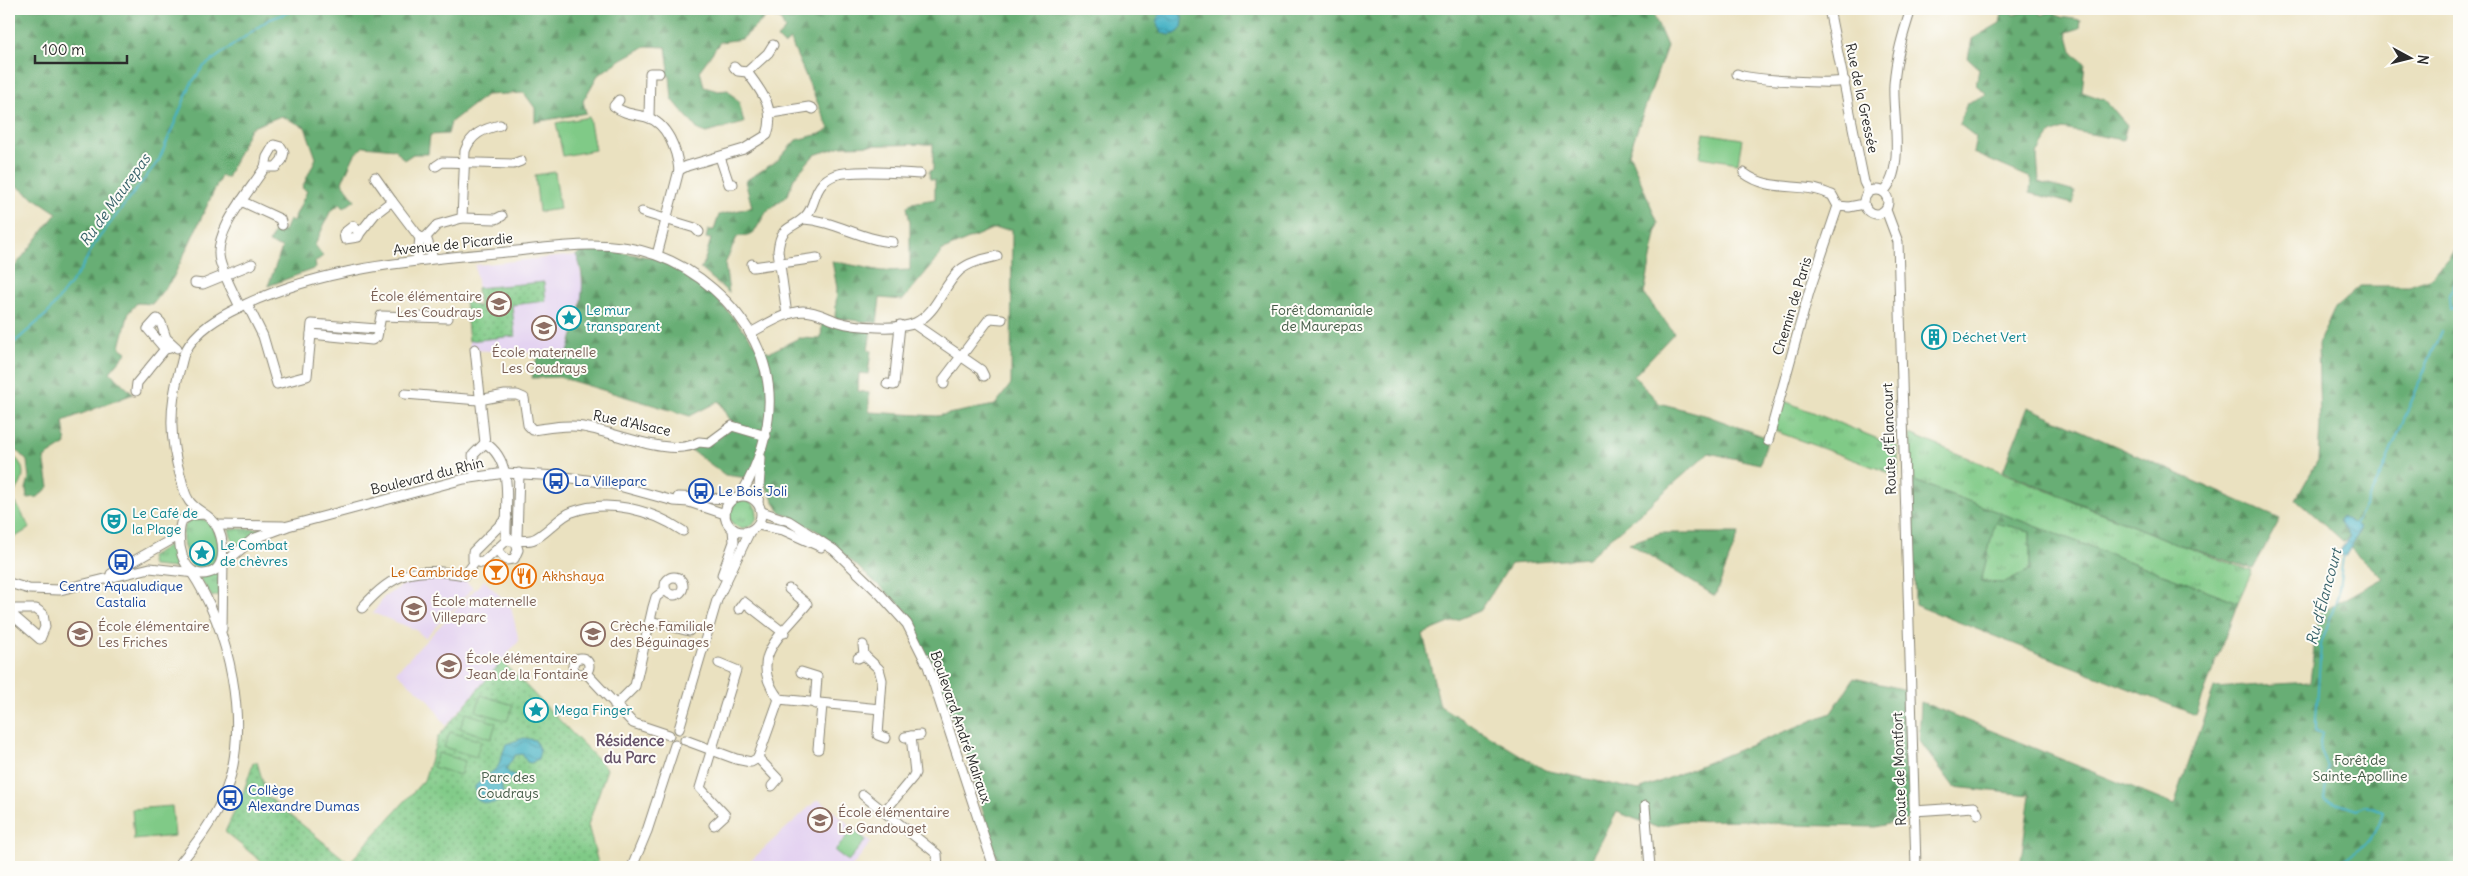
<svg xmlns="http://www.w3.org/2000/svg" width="2468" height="876" font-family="Delius,sans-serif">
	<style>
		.built { fill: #e4d3f1 }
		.grass { fill: url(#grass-tufts); stroke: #567a59 }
		.forest { fill: url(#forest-firs); stroke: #4a6c50; fill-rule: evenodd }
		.park { fill: url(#park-dots); stroke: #567a59 }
		.garden { fill: #80ca87; stroke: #567a59 }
		.water { fill: url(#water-waves); stroke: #396e78 }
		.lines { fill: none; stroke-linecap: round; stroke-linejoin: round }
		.stream { stroke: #47b2c5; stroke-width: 2 }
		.minor-casing { stroke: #8a8676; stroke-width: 11 }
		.minor { stroke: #fff; stroke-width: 9 }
		.labels { text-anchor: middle; stroke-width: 4; stroke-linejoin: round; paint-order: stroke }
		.street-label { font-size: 14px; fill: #2b2b2b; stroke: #fdfcf7 }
		.education-label { font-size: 14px; fill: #785e54; stroke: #fdfcf7; text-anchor: start }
		.culture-label { font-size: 14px; fill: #0d838f; stroke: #fdfcf7; text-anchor: start }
		.park-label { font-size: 14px; fill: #445b47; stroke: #fdfcf7 }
		.transit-label { font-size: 14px; fill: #164399; stroke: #fdfcf7; text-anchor: start }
		.food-label { font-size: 14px; fill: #c56008; stroke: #fdfcf7; text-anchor: end }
		.water-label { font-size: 15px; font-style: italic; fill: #366169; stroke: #fdfcf7 }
		.neighbourhood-label { font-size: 15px; font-weight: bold; fill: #67546a; stroke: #fdfcf7 }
	</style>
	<defs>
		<pattern id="grass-tufts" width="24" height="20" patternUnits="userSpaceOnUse" patternTransform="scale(1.25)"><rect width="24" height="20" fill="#80ca87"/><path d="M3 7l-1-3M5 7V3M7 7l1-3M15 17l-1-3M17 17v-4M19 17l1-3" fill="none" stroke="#69a46f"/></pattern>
		<pattern id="forest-firs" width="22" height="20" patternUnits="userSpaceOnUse" patternTransform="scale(1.25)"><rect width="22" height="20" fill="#68ae74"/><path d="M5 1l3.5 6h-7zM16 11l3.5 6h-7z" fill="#568e5f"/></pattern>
		<pattern id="park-dots" width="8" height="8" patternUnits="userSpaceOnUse" patternTransform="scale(1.25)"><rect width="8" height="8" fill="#80ca87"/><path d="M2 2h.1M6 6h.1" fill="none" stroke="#69a46f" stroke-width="1.8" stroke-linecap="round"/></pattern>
		<pattern id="water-waves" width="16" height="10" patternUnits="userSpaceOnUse" patternTransform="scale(1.25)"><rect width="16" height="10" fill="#47b2c5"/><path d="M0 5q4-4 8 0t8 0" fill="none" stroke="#3b91a0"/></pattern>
	</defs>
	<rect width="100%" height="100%" fill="#fdfcf7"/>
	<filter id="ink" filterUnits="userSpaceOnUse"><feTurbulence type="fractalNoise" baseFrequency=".02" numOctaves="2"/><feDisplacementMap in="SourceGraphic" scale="10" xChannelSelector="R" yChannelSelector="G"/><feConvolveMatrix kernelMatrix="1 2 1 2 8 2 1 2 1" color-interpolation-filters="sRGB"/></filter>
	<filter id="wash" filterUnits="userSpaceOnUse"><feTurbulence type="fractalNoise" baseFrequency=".0096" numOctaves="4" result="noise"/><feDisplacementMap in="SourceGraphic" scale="20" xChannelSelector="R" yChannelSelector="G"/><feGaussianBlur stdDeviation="1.12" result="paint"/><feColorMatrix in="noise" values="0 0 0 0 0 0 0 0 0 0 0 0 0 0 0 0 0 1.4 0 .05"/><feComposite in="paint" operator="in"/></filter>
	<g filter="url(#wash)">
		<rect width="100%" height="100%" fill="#eae1c0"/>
		<g class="built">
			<path d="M576,255l3,7 4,28 -17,70 -28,-7 -68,-3 -5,-49 15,6 -5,-42z"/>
			<path d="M459,575l14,13 -48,50 -9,-8 -43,-17 11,-16 25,-16 13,-4 33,3z"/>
			<path d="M484,580l27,27 8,34 -73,85 -17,-26 -33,-28z"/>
			<path d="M818,799l53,43 -19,25h-108z"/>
		</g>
		<g class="grass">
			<path d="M1782,400l116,47v29l-126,-46z"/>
			<path d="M1910,434l259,107 83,30 -14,31 -326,-122z"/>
			<circle cx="743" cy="514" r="14"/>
			<path d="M198,518c18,2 20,23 23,38l-9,14 -17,-1c-10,-13 -23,-47 3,-51z"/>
			<path d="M1995,522l35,9v39l-25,13 -24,-1z"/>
			<path d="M229,529h46l-40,21z"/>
			<path d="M175,541l10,28 -33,-3 -2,-9z"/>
			<path d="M219,571l-1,24 -6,2 -13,-20z"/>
		</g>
		<g class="forest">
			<path d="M9,9h1642l16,37 -38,107 29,70 -14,71 30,39 -40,43 25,27 49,13 60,22 -8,26 -51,-11 -121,105 -77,6 -30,46 -58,24 17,72 105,64 94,20 192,-77 23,-35 53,12 8,128 -40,9 -85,-2 -40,-5 -68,1 -26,6 -39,-15 -23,43 -2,12h-593l-33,-114 -59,-142 -88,-79 -40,-21 -16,-31 -38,-5 -35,-26 42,-26 -13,-22 -29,15 -131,-39 -27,1 6,-25 28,7c8,-32 26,-74 10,-105l16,-7 63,10 49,25 55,65 11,4 29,-14 22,1 1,-19 13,5 36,6 -3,19 3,1 -3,23 -9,-1 -1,18 11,2v19l68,4 58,-11 16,-21 1,-155h-20l-51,22v3l-38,46 -23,-2 -3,25 -42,-5 2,-30 -5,-27 50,10 28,-1v-47l-3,-16 5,-4 23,-4v-19l-5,-1 -1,-8 4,-1v-26l-91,2 -28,9 -20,23 -6,17 -21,16 -14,23 -16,3 -12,27 4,29 -29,-25 3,-2 8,-27 -5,-1 2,-8h6l5,-15 33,-8 -7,-26 32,-20 19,-21 24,-6 9,-5 -39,-89 -6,5 -7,-7 8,-9 -5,-10 -13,-3 -25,23 -22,3 -20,28 4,17 14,4 10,-1 11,12 5,21 -38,10 -8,-3 -26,-31 -2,-23 -5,-1 1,-4 3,-1 -3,-23 -20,-1 -24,13 -24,16 -15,26 3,12 -51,9v-14l-11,-15 -38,2 -35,27 -3,12 -18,1 -2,19h-15l-9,6 -9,-11 -31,-3 -9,8 -13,28 13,18 -11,8 -4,-4 -10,8 -15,33 8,11 -8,6 1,6 -48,18 14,-38 -13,-5 7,-15 8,3 5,-11 4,1 14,-30 -5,-3 14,-30 -11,-31 -24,-11 -31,12 -23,50 -6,-2 -48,102 -21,26 -15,-1 -8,9 -9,35 7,5 -17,20 23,22 -70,27 3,23 -22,14 5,29 -11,10 -11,1 -1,-9 3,-11 -2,-17 -13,-13 -5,-17v-157l48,-61 -48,-32z"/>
			<path d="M2003,9h11l-1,6 21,-6 8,6 11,-4 8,6 20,3 -1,8 -13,4 6,22 12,9 -3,29 23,8 22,25 -4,15 -60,-11 -12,5 -14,20 2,28 36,10 -2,12 -43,-11 1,-15 -58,-25 3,-16 -17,-13 8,-21 20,-9 -11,-9 3,-17 -11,-10 4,-19 28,-16z"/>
			<path d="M2459,245v622h-439l10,-72 -76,-8 -35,-47 2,-38 253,103 40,-117 96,-6 8,-68 65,-36 -33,-30 10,-17 -1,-4 -18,-11 -2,5 11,14 -6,7 -48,-43 22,-39 2,-35 -2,-81 16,-35 26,-23h49l22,-8z"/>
			<path d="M2028,407l252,112 -27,50 -84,-28 -166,-70z"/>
			<path d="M1912,480l326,122 -42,113 -281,-110zM1995,523l35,8v39l-25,13 -24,-1z"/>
			<path d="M1660,533h79l-24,63 -86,-53z"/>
		</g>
		<g class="park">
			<path d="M544,282l2,19 -34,4 3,31 -46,5 -4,-40 14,6 -2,-19z"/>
			<path d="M502,661l105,108 -19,56 11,42h-331l-43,-35 18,-39 10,-30 4,-1 10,34 82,67 75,-83 14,-43z"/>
		</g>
		<g class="garden">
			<path d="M589,117l6,33 -32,6 -7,-33z"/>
			<path d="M1704,133l38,6 -4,24 -38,-6z"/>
			<path d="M555,172l5,37 -21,3 -4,-37z"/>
			<path d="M9,454c20,9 17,32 0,42z"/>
			<path d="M16,503l14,25 -21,13v-34z"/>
			<path d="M481,695l32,10 -6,16 -31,-10z"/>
			<path d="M466,713l30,10 -5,16 -31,-11z"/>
			<path d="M450,732l31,9 -5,16 -32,-10z"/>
			<path d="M438,753l27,8 -5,14 -27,-8z"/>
			<path d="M172,806l3,30 -41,4 -2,-31z"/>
			<path d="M853,829l13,11 -18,21 -13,-10z"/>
		</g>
		<g class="water">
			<circle cx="1170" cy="22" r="13"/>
			<path d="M2341,516l18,11 1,4 -15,26 -8,-2 13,-19 -11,-15z"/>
			<path d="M524,738l11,2 5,11 -2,8 -7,4 -4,-1 -5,-8 -7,1 -9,14 3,4 8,3 2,6 -14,-3 -4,3 3,18c-10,4 -19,5 -28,-1l-1,-13 23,-19 8,-23z"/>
		</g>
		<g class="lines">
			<g class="stream">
				<path d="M2450,310l-1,-15 10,-19"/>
				<path d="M2450,310l9,-8"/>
				<path d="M9,347l39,-34 32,-42 15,-28 64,-83 32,-76 12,-17 65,-47 29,-11"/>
				<path d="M2355,525l24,-46 62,-148"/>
				<path d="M2334,867l2,-4c27,-13 38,-21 47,-51l-19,-7 -7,5 -33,-11 4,-32 -9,-20 3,-14 -6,-2v-11l5,-76 17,-48 5,-39"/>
			</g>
		</g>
	</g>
	<g filter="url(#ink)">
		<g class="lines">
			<defs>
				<g id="minor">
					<path d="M1829,9l35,173 5,10"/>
					<path d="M747,72l21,-19 5,-8"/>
					<path d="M1737,74c11,6 94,10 108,7"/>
					<path d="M619,100l-5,6c10,8 20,8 32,11 22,6 31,34 33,53l-22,85"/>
					<path d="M771,113l38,-6 4,2"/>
					<path d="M649,117l1,-44h9"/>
					<path d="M274,145l7,2 3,5 -2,8 -6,7h-11l2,-10z"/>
					<path d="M720,157l9,27h4"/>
					<path d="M436,166l6,-4 71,2 8,-3"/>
					<path d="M679,170l8,-4 57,-17 23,-14c9,-26 -5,-43 -20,-63l-9,-1 -4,-4"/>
					<path d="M1744,173c21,16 45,12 69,16 7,1 13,4 19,6l6,11"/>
					<path d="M375,177l17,24"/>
					<circle cx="1876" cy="202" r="12"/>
					<path d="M1883,192c23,-22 9,-78 11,-108 2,-27 9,-50 17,-75"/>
					<path d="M241,201l39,18 2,6"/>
					<path d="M1886,210l12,32 18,625"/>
					<path d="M642,212l53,16 4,4"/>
					<path d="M462,218l34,1 6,-3"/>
					<path d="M804,219c31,2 58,21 89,23"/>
					<path d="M360,233l-2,4 -13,2 -1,-6 9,-7 7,7 15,-19 17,-13 28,37"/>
					<path d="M426,237l7,21"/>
					<path d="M420,238l6,-1 11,-12 25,-7 3,-67c6,-17 18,-22 35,-26"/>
					<path d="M417,261l3,-23"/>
					<path d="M752,264l1,3 64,-9"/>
					<path d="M195,283l8,1 49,-20"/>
					<path d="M247,304l16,32 14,48 30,-8 5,-52 65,5"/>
					<path d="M240,307c-7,-15 -16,-31 -20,-46 -8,-29 31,-71 45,-94"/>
					<path d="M787,315l-9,-64c3,-27 12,-20 27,-34 10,-10 8,-23 17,-33 3,-4 8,-7 13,-9 17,-6 64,-2 85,-1"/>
					<path d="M914,324l67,46 3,6"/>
					<path d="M750,333c16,-8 35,-21 53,-22 13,0 24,7 36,11 15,5 62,8 76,1 22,-10 27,-36 44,-52 10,-9 25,-12 38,-15"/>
					<path d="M311,334l61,6 5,-3 4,-21 67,2"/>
					<path d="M165,349l-17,-20 9,-10 4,4 5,15 11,10"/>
					<path d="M475,349l10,94"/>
					<path d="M887,384l7,1 6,-60"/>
					<path d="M944,384v-5l46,-61 12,1"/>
					<path d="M136,391l1,-8 28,-34 5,-1"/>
					<path d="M405,394l74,6 26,-5h12l7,3 4,27 5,5c15,-2 34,-6 50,-3 29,4 89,32 116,15l10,1 23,-17 34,10"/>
					<path d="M1768,441l41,-149 29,-86 11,1 15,-3"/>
					<path d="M485,443c30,18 20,63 21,93l5,5 6,-4 2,-64"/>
					<path d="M475,476l-2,-21 12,-12"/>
					<circle cx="743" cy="514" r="18"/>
					<path d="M678,497l53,2"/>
					<path d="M758,503l3,-45"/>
					<path d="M762,512l27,9 45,29 46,44 27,30 21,42 66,201"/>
					<path d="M204,514l-12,1 -10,5c-7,18 -1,61 27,53 19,-5 15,-34 7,-48 -6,-11 -23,-15 -28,-26 -4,-6 -5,-14 -7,-21 -12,-39 -12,-71 -1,-110 2,-5 2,-11 5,-16 11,-22 34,-35 55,-45 82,-40 177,-47 266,-55 50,-5 102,-14 150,3 40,14 80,48 99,87 26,51 13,105 -14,153"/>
					<path d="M507,518l-34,34v8l9,3 26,-24"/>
					<path d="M216,525l67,1"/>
					<path d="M758,525l25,5 38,17"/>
					<path d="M497,550l9,10 8,-1 4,-9 -3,-10c5,0 11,1 16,0 12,-2 28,-24 41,-28 36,-14 80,-2 111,19"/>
					<path d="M221,566l32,-27 35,-13 176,-47 41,-6 53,3 50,7 66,18 15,1 36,12"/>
					<path d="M111,574l67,-38"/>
					<path d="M722,575l12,-33 -1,-13"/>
					<circle cx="674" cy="586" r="9"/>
					<path d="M9,583l20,6 31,1 90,-22 45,5"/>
					<path d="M362,608c33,-38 54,-41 103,-33l10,-13"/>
					<path d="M9,609h27l7,5 2,13 -5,12 -31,-27"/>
					<path d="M739,609l5,-7 40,31"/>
					<path d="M650,621l39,10"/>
					<path d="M222,629l1,-69"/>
					<path d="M864,655l15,14 3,11 -4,55 8,3"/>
					<path d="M858,658l6,-3 -1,-10"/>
					<circle cx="581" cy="666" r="8"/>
					<path d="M801,672l16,5 -2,27"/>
					<path d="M586,673l47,50 36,12"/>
					<path d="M779,699c-32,-41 1,-62 28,-95l-18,-15"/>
					<path d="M615,706l20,-20 18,-79 3,-10 9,-7"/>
					<path d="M679,729l38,-129 33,-69"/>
					<path d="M905,737l15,-2"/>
					<path d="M685,740l51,19 15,3 7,-4 21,-59 101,10"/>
					<path d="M818,749l4,-44"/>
					<path d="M758,758l20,21 -6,7"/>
					<path d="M863,795l74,59 1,13"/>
					<path d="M1645,806l5,61"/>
					<path d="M1914,811l60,-4 4,7"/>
					<path d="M884,812l29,-35 2,-4 -4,-37"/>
					<path d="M714,825l11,-10 -25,-27 36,-118 -17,-7"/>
					<path d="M177,867c18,-22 37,-46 48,-74 26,-68 5,-164 -35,-223"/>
					<path d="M632,867l15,-36 28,-86"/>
				</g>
			</defs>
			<use href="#minor" class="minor-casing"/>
			<use href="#minor" class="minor"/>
		</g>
	</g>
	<defs>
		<symbol id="school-ring" viewBox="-11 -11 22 22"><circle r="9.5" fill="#fdfcf7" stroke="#8d6e63" stroke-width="1.5"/><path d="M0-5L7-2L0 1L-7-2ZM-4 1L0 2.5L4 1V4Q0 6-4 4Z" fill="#8d6e63"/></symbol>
		<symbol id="sight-ring" viewBox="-11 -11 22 22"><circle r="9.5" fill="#fdfcf7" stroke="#0f9aa8" stroke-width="1.5"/><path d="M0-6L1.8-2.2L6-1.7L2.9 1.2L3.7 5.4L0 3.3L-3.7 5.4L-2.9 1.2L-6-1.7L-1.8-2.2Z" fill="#0f9aa8"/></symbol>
		<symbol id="building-ring" viewBox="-11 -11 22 22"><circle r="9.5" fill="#fdfcf7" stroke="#0f9aa8" stroke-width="1.5"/><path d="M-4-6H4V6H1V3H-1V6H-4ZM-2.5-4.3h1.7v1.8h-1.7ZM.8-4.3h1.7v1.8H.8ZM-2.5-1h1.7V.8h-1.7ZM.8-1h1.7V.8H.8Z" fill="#0f9aa8"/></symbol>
		<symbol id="bus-ring" viewBox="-11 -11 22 22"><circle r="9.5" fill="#fdfcf7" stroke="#1a4fb4" stroke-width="1.5"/><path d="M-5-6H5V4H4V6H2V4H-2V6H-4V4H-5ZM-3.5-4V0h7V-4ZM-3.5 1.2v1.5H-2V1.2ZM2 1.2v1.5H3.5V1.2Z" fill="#1a4fb4"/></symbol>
		<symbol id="theatre-ring" viewBox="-11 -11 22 22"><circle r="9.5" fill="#fdfcf7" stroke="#0f9aa8" stroke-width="1.5"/><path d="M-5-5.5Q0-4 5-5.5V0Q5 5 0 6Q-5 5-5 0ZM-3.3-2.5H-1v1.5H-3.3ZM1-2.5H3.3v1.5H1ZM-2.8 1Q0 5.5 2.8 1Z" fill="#0f9aa8"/></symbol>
		<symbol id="bar-ring" viewBox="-11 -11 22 22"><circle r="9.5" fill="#fdfcf7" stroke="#e8710a" stroke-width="1.5"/><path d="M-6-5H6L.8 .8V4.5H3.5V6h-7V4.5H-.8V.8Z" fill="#e8710a"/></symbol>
		<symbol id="restaurant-ring" viewBox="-11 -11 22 22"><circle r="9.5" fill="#fdfcf7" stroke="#e8710a" stroke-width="1.5"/><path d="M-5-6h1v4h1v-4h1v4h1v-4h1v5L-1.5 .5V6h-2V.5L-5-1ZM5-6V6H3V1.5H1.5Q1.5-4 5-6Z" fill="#e8710a"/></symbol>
	</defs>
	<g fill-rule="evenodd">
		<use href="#school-ring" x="485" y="290" width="28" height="28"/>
		<use href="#sight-ring" x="555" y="304" width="28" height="28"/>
		<use href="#school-ring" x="530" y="314" width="28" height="28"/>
		<use href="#building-ring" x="1920" y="323" width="28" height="28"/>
		<use href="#bus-ring" x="542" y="467" width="28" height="28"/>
		<use href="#bus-ring" x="687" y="477" width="28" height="28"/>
		<use href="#theatre-ring" x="100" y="507" width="28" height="28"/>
		<use href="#sight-ring" x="188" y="539" width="28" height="28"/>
		<use href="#bus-ring" x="107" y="548" width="28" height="28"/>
		<use href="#bar-ring" x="482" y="558" width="28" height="28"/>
		<use href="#restaurant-ring" x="510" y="562" width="28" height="28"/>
		<use href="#school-ring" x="400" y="595" width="28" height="28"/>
		<use href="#school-ring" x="66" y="620" width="28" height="28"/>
		<use href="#school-ring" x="579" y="620" width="28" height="28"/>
		<use href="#school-ring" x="435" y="652" width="28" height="28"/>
		<use href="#sight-ring" x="522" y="696" width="28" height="28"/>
		<use href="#bus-ring" x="216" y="784" width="28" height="28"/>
		<use href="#school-ring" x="806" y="806" width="28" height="28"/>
	</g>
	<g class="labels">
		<g class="street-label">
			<text transform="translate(1862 98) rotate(78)" y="5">Rue de la Gressée</text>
			<text transform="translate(453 244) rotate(-6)" y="5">Avenue de Picardie</text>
			<text transform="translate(1792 306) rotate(-73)" y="5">Chemin de Paris</text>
			<text transform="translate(632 423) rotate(12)" y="5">Rue d'Alsace</text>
			<text transform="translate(1889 439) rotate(-92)" y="5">Route d'Élancourt</text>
			<text transform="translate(427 476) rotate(-14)" y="5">Boulevard du Rhin</text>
			<text transform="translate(961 727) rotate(71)" y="5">Boulevard André Malraux</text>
			<text transform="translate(1899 769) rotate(-92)" y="5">Route de Montfort</text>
		</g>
		<g class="education-label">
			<text x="482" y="301" text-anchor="end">École élémentaire<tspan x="482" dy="16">Les Coudrays</tspan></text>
			<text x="544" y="357" text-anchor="middle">École maternelle<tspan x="544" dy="16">Les Coudrays</tspan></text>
			<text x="432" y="606">École maternelle<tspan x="432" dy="16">Villeparc</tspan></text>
			<text x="98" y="631">École élémentaire<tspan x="98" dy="16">Les Friches</tspan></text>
			<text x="610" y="631">Crèche Familiale<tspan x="610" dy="16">des Béguinages</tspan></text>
			<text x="466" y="663">École élémentaire<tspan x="466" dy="16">Jean de la Fontaine</tspan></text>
			<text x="838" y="817">École élémentaire<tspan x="838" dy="16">Le Gandouget</tspan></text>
		</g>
		<g class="culture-label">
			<text x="586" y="315">Le mur<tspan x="586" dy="16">transparent</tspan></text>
			<text x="1952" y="342">Déchet Vert</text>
			<text x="132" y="518">Le Café de<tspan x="132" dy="16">la Plage</tspan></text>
			<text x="220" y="550">Le Combat<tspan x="220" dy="16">de chèvres</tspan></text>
			<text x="554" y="715">Mega Finger</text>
		</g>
		<g class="park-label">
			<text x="1322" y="315">Forêt domaniale<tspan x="1322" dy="16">de Maurepas</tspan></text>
			<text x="2360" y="765">Forêt de<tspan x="2360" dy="16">Sainte-Apolline</tspan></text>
			<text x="508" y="782">Parc des<tspan x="508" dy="16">Coudrays</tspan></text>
		</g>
		<g class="transit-label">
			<text x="574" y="486">La Villeparc</text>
			<text x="718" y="496">Le Bois Joli</text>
			<text x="121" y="591" text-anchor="middle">Centre Aqualudique<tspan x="121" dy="16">Castalia</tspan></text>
			<text x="248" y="795">Collège<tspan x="248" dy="16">Alexandre Dumas</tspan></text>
		</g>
		<g class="food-label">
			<text x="478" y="577">Le Cambridge</text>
			<text x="542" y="581" text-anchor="start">Akhshaya</text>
		</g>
		<g class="water-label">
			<text transform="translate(115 200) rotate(-54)" y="5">Ru de Maurepas</text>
			<text transform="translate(2324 597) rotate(-75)" y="5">Ru d'Élancourt</text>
		</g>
		<g class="neighbourhood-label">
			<text x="630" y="746">Résidence<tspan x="630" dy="17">du Parc</tspan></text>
		</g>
	</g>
	<rect width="2468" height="876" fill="none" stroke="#fdfcf7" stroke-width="30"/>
	<g transform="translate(2410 58) rotate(97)" stroke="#fdfcf7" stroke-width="4" paint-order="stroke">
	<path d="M0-4L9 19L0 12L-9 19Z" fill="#2b2b2b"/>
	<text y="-8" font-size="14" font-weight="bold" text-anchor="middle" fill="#2b2b2b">N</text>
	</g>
	<path d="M35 55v8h92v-8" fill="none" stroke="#2b2b2b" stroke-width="2.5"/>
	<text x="42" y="55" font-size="15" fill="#2b2b2b" stroke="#fdfcf7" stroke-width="4" paint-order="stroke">100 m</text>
</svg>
